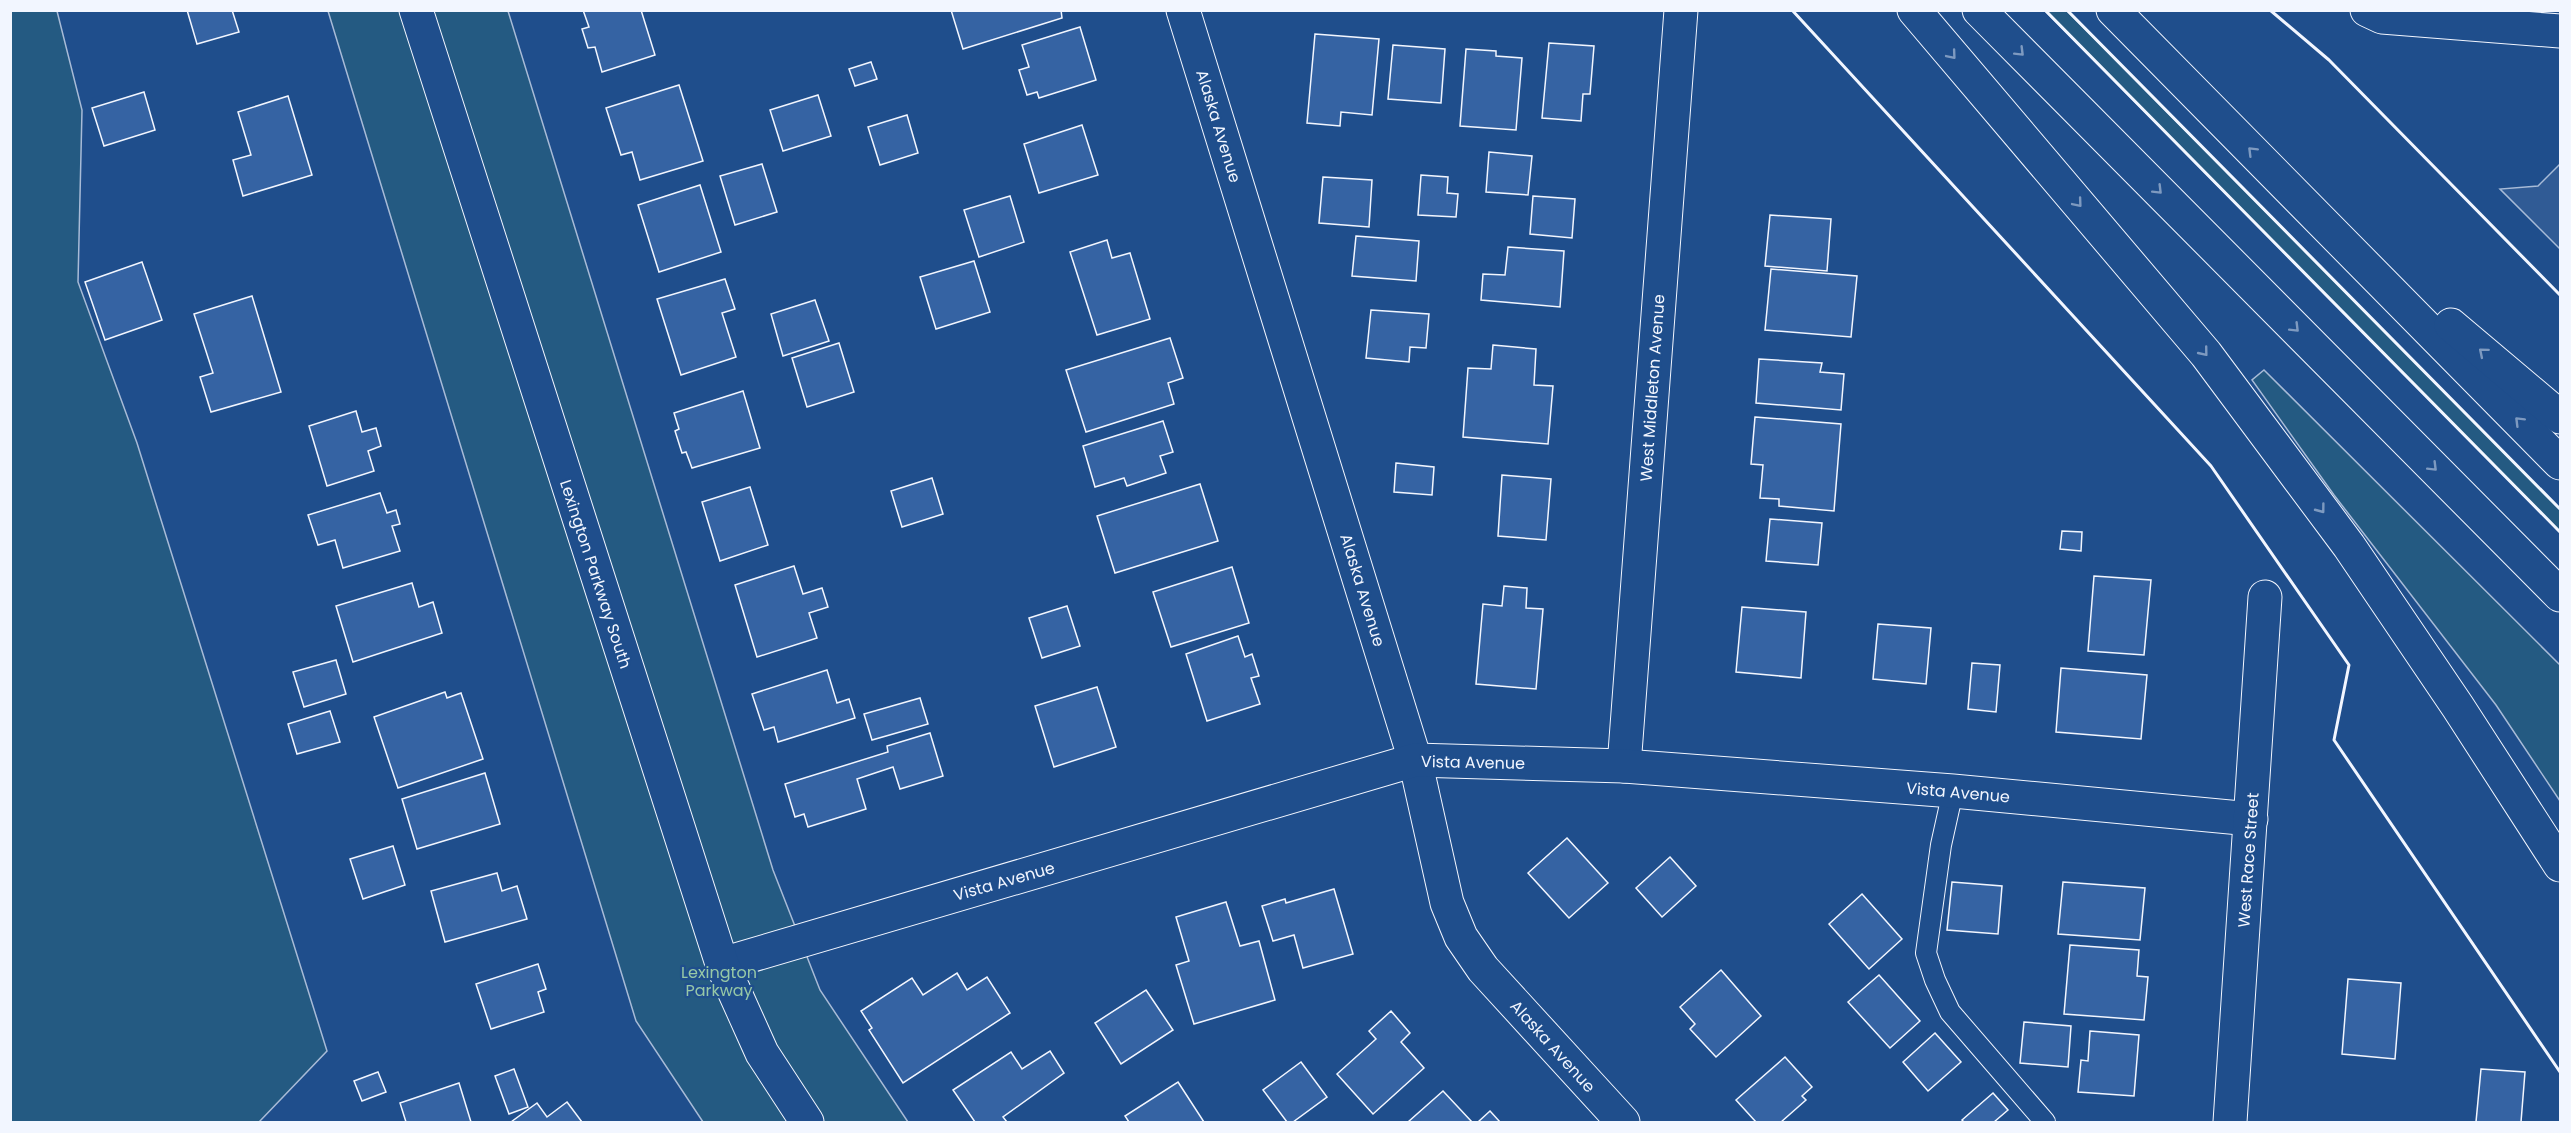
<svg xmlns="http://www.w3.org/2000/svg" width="2571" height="1133" font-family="Poppins,sans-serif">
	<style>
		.green { fill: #245a82; stroke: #a8bbd7; stroke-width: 1.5 }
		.parking { fill: #305b95; stroke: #a8bbd7; stroke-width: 1.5 }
		.building { fill: #3563a3; stroke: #f2f6ff; stroke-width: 1.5 }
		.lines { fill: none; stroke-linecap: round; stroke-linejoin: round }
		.lane-casing { stroke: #f2f6ff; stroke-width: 22 }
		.street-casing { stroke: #f2f6ff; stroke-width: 35 }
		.secondary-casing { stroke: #f2f6ff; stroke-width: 35 }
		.highway-casing { stroke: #f2f6ff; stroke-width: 35 }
		.lane { stroke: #1f4e8c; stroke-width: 20 }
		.street { stroke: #1f4e8c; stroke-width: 33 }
		.secondary { stroke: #1f4e8c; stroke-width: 33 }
		.highway { stroke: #1f4e8c; stroke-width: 33 }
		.wall { stroke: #f2f6ff; stroke-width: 3 }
		.oneway { stroke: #7e9ac0 }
		.labels { text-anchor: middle; stroke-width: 4.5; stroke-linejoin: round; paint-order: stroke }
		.street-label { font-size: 16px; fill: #f2f6ff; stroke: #1f4e8c }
		.park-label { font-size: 16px; fill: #97c8a6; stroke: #1f4e8c }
	</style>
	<rect width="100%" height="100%" fill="#1f4e8c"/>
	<g class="green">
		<path d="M10,11h47l25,99 -4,172 59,161 190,608 -68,71h-248z"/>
		<path d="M328,11h180l265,859 47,120 88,132h-205l-67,-101z"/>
		<path d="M2045,11h22l493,498v23z"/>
		<path d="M2264,370l296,295v136l-64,-96 -162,-210 -82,-115z"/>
	</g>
	<path class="parking" d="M2560,164v85l-60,-60 38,-3z"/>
	<g class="building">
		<path d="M187,10h45l7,22 -42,12z"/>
		<path d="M583,10h58l14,45 -53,17 -7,-25 -7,1 -6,-19 7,-2z"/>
		<path d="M951,10h110l1,8 -99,31z"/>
		<path d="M1080,27l16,53 -57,18 -2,-6 -10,3 -8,-25 10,-3 -7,-22z"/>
		<path d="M1315,34l64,5 -7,76 -31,-3 -1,14 -33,-3z"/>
		<path d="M1549,43l45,3 -4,48h-7l-2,27 -39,-3z"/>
		<path d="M1393,45l52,4 -4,54 -53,-4z"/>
		<path d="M1466,49l30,2v5l26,2 -6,72 -56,-4z"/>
		<path d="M871,62l6,17 -22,7 -6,-17z"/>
		<path d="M679,85l24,76 -63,19 -8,-28 -11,3 -15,-47z"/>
		<path d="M144,92l11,38 -51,16 -12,-38z"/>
		<path d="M818,95l13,41 -48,15 -13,-41z"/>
		<path d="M288,96l24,79 -69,21 -10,-36 18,-5 -13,-43z"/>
		<path d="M907,115l11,38 -38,12 -12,-38z"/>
		<path d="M1082,125l16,50 -59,18 -15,-49z"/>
		<path d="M1489,152l43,4 -4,39 -42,-3z"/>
		<path d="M762,164l15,48 -42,13 -15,-49z"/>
		<path d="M1421,175l27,2 -1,16 11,1 -2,23 -38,-2z"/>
		<path d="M1323,177l49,3 -3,47 -50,-4z"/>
		<path d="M700,185l21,67 -62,20 -21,-67z"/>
		<path d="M1010,196l14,46 -45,15 -15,-47z"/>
		<path d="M1533,196l42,3 -3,39 -42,-4z"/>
		<path d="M1770,215l61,4 -4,52 -62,-5z"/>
		<path d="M1356,236l63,5 -3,40 -64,-5z"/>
		<path d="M1107,240l5,18 18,-5 20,66 -53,16 -27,-83z"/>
		<path d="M1508,247l56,4 -4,56 -79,-7 2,-26 22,1z"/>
		<path d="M974,261l16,51 -54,17 -16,-52z"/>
		<path d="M142,262l20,58 -57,20 -20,-58z"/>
		<path d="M1771,269l86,7 -6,61 -86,-7z"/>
		<path d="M725,279l10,30 -13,4 14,44 -55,18 -24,-76z"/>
		<path d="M252,296l29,96 -70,20 -11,-35 13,-4 -19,-59z"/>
		<path d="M815,300l14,41 -46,15 -12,-42z"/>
		<path d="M1371,310l58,4 -3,34 -16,-1 -1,15 -43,-4z"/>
		<path d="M1170,338l13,40 -15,5 6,21 -88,28 -20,-62z"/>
		<path d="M839,343l15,49 -47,15 -15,-49z"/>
		<path d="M1493,345l43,4 -2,36 19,1 -5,58 -85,-7 5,-69 23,1z"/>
		<path d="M1759,359l63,4 -2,9 24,2 -3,36 -85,-7z"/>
		<path d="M743,391l17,57 -68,20 -6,-16 -4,1 -7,-22 4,-2 -5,-16z"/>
		<path d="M356,411l6,21 14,-4 5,18 -13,5 6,20 -47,15 -18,-60z"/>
		<path d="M1755,417l86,7 -7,87 -55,-5v-7l-19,-1 3,-33 -12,-1z"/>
		<path d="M1163,421l10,31 -13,4 6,17 -39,13 -3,-8 -29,9 -12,-41z"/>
		<path d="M1396,463l38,4 -2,28 -38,-3z"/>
		<path d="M1502,475l49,4 -5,61 -48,-4z"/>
		<path d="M932,478l11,36 -41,13 -11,-36z"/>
		<path d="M1200,484l18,57 -103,32 -18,-57z"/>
		<path d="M750,487l18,58 -48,16 -18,-59z"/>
		<path d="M380,493l7,20 9,-3 4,14 -8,2 8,25 -57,17 -8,-28 -17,5 -10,-30z"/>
		<path d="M1770,519l52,4 -4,42 -52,-4z"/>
		<path d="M2062,531l20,1 -1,19 -21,-2z"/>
		<path d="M794,566l9,28 19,-6 6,19 -19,6 8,25 -60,19 -22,-72z"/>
		<path d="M1232,567l17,56 -78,24 -18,-55z"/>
		<path d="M2094,576l57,4 -7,75 -56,-4z"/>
		<path d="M412,583l7,24 14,-5 9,31 -89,29 -17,-56z"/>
		<path d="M1504,586l23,2 -1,20 17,1 -7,80 -60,-5 7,-80 19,2z"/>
		<path d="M1067,606l13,40 -38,12 -13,-40z"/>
		<path d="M1742,607l64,5 -5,66 -65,-6z"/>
		<path d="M1878,624l53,4 -5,56 -53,-5z"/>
		<path d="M1238,636l7,21 7,-3 7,22 -8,2 9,26 -53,17 -21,-67z"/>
		<path d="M336,660l10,34 -42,13 -11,-35z"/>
		<path d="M1972,663l28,2 -4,47 -28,-3z"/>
		<path d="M2061,668l86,7 -6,64 -85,-7z"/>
		<path d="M827,670l10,33 12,-4 6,19 -77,24 -4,-15 -10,3 -12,-36z"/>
		<path d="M1097,687l19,60 -62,20 -19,-61z"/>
		<path d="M445,692l2,6 14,-5 22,66 -85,29 -24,-71z"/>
		<path d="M920,698l8,26 -56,16 -8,-26z"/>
		<path d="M330,711l10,31 -43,12 -9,-30z"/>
		<path d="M930,733l13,43 -43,13 -7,-22 -36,12 9,30 -58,18 -4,-13 -9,3 -10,-33 103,-32 -1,-6z"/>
		<path d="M485,773l15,51 -83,25 -15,-50z"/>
		<path d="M1567,838l41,45 -39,35 -41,-45z"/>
		<path d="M393,846l12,39 -42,14 -13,-40z"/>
		<path d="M1670,857l26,29 -34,31 -26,-29z"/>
		<path d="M497,873l5,18 15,-5 10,33 -82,23 -14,-51z"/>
		<path d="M1952,882l50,4 -4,48 -51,-4z"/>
		<path d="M2063,882l82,6 -5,52 -82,-6z"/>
		<path d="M1334,889l19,65 -50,14 -9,-33 -21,6 -11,-35 23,-7 1,4z"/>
		<path d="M1862,894l40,45 -33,30 -40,-45z"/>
		<path d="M1226,902l14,44 19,-5 16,59 -81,24 -18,-59 13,-4 -13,-44z"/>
		<path d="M2070,945l69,5 -2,26 11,1 -4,43 -80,-6z"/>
		<path d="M538,964l8,25 -8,3 6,20 -53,17 -15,-45z"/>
		<path d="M1721,970l40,46 -45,41 -26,-28 5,-5 -15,-17z"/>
		<path d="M957,973l10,17 20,-13 23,36 -107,70 -34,-53 3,-2 -11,-17 51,-33 11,17z"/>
		<path d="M1879,975l41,46 -30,27 -42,-46z"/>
		<path d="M2348,979l53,4 -6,76 -53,-5z"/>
		<path d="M1146,990l27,40 -52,34 -26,-41z"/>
		<path d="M1391,1011l19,22 -9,9 23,26 -51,46 -36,-40 39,-35 -7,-8z"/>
		<path d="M2024,1022l47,4 -3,41 -48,-4z"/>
		<path d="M2090,1031l49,4 -5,61 -56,-4 3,-32 7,1z"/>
		<path d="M1935,1033l26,29 -33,29 -25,-29z"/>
		<path d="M1050,1051l14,22 -61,44 4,5h-32l-22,-32 58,-38 11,17z"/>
		<path d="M1785,1057l27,30 -10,9 4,4 -25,22h-25l-20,-22z"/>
		<path d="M1301,1062l26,35 -34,25h-6l-24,-32z"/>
		<path d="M514,1069l14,38 -19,7 -14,-38z"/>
		<path d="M2481,1069l44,3 -4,50h-45z"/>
		<path d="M378,1072l8,20 -24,9 -8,-20z"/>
		<path d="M1178,1082l26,40h-75l-4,-6z"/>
		<path d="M459,1083l12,39h-65l-6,-19z"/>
		<path d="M1443,1091l29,31h-64z"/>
		<path d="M1993,1093l15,17 -14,12h-30l-2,-2z"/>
		<path d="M567,1102l15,20h-71l26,-19 10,14z"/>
		<path d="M1490,1111l10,11h-22z"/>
	</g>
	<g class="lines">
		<defs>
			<path id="lane" d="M1953,791l-12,54 -15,108 9,27 15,32 95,110"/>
			<g id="street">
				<path d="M1183,10l232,750 32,143 14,34 22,32 140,153"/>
				<path d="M2367,10l15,7 178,14"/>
				<path d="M1624,766l57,-756"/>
				<path d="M722,964l693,-204 209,6 329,25 298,28"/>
				<path d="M2230,1122l35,-525"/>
			</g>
			<path id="secondary" d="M416,10l306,954 40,89 45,69"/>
			<g id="highway">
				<path d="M1914,10l292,344 143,192 109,161 102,158"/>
				<path d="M1979,10l581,585"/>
				<path d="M2113,10l447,453"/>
				<path d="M2451,325l109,92"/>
			</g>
		</defs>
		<use href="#lane" class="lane-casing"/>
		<use href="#street" class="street-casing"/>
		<use href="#secondary" class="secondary-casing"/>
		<use href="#highway" class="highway-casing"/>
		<use href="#lane" class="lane"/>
		<use href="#street" class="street"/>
		<use href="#secondary" class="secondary"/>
		<use href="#highway" class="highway"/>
		<g class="wall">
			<path d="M1792,10l419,456 138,199 -15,75 226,332"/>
			<path d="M2045,10l515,522"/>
			<path d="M2067,10l493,499"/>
			<path d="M2270,10l59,50 231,235"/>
		</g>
	</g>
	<defs><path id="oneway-chevron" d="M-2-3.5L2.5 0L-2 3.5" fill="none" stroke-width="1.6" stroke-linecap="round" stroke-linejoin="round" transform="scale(1.5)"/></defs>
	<g class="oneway">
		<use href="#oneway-chevron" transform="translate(2020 52) rotate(45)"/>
		<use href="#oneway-chevron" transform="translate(1952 55) rotate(50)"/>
		<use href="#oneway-chevron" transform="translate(2252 151) rotate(-135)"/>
		<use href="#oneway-chevron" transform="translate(2158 190) rotate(45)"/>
		<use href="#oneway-chevron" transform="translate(2078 203) rotate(50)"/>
		<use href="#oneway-chevron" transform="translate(2295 328) rotate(45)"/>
		<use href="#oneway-chevron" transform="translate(2204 352) rotate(51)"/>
		<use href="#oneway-chevron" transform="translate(2483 352) rotate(-140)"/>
		<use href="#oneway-chevron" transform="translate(2519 421) rotate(-135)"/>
		<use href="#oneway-chevron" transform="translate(2433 467) rotate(45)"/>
		<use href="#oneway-chevron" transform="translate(2321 509) rotate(53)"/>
	</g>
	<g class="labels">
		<g class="street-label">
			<text transform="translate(1219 126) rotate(73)" y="6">Alaska Avenue</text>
			<text transform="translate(1652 388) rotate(-86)" y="6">West Middleton Avenue</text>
			<text transform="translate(596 574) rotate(72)" y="6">Lexington Parkway South</text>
			<text transform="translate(1363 590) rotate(73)" y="6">Alaska Avenue</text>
			<text transform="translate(1473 762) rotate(1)" y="6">Vista Avenue</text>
			<text transform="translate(1958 792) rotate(5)" y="6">Vista Avenue</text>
			<text transform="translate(2248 860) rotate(-86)" y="6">West Race Street</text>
			<text transform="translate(1004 881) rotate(-16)" y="6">Vista Avenue</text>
			<text transform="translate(1553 1046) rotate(48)" y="6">Alaska Avenue</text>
		</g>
		<g class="park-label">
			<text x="719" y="978">Lexington<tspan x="719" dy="18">Parkway</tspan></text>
		</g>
	</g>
	<rect width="2571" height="1133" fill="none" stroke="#f2f6ff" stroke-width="24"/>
</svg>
